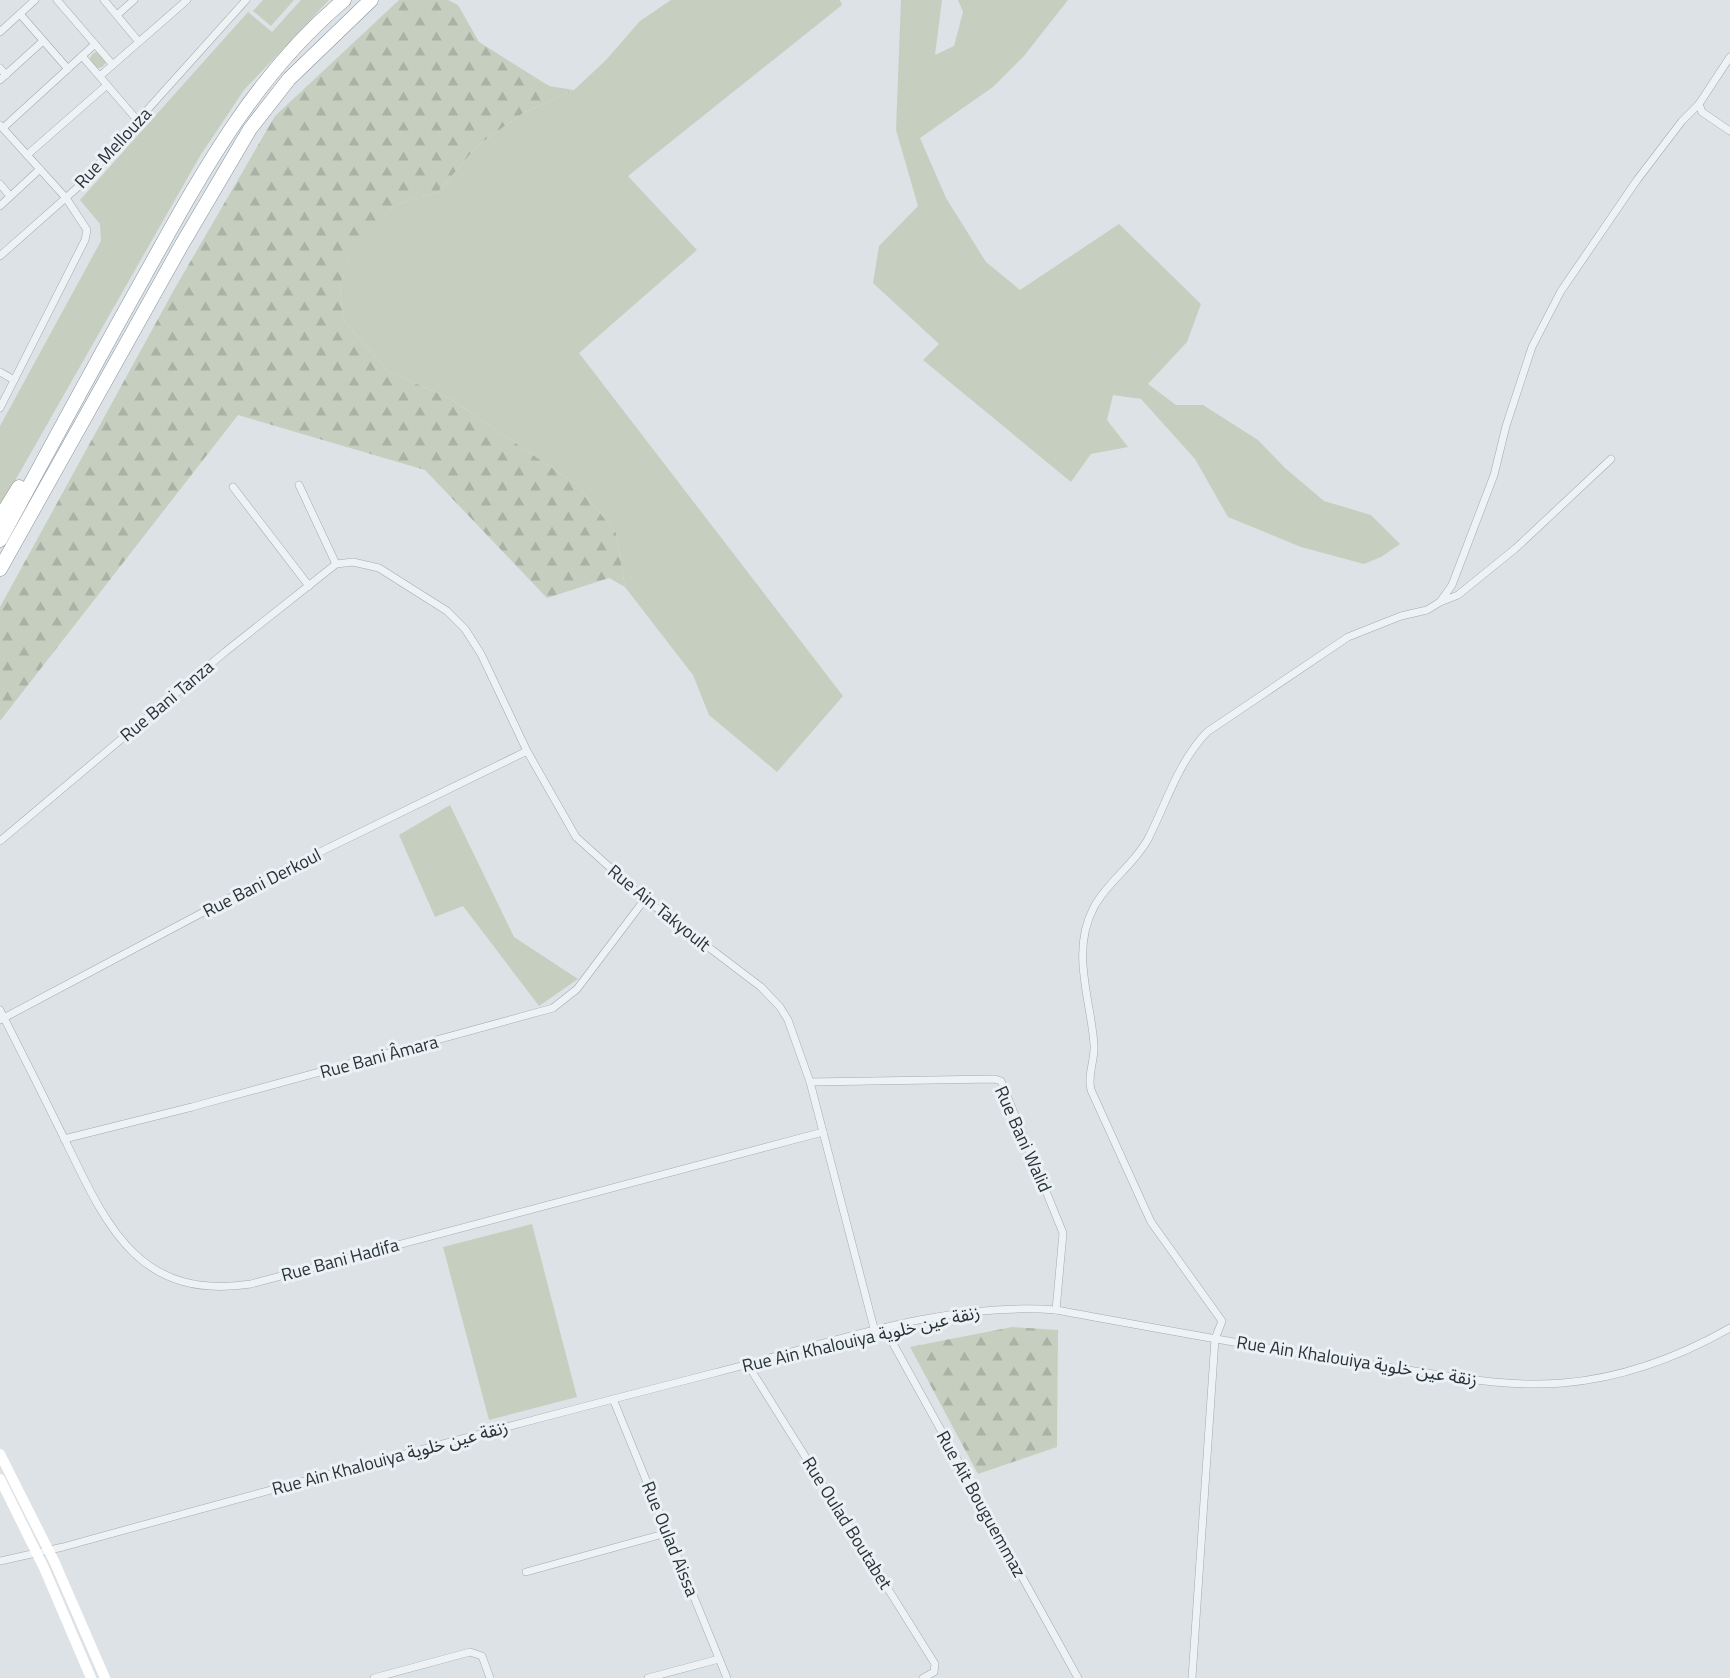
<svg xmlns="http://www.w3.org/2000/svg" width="1730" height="1678" font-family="'Titillium Web','Noto Sans Arabic',sans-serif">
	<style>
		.green { fill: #c6cfbf }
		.forest { fill: url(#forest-firs) }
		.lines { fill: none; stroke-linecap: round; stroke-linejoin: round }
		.street-casing { stroke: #a3aaaf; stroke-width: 8 }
		.highway-casing { stroke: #85929b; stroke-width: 15 }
		.street { stroke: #eff2f5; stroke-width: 7 }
		.secondary { stroke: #fff; stroke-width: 10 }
		.highway { stroke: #fff; stroke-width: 14 }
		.labels { text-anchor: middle; stroke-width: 6; stroke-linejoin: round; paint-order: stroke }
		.street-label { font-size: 18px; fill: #27323b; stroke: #ecf1f4 }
	</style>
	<defs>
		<pattern id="forest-firs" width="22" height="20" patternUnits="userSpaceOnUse" patternTransform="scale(1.5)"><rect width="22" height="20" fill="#c6cfbf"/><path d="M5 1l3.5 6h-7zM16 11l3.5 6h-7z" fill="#aab2a5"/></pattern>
	</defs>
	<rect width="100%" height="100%" fill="#dde2e6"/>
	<g class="green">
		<path d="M263,0h31l-23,26 -18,-15z"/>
		<path d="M301,0h28l-85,90 -44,66 -200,351v-81l101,-185 -1,-17 -20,-24 168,-188 24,20z"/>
		<path d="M671,0h169l2,5 -214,171 69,74 -118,103 264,343 -66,76 -68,-57 -16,-40 -68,-88 -9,-54 -39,-48 -128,-87 -60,-26 -46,-52 -3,-33 11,-35 44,-47 43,-13 40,-47 45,-32 51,-23 32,-30 34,-39z"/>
		<path d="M901,0h41l-7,55 19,-9 9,-34 -5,-12h110l-44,56 -31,31 -73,51 26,60 40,64 34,28 99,-66 82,80 -14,38 -39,42 28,21h27l55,35 27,28 39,33 47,14 29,29 -19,13 -17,7 -63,-17 -73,-30 -33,-58 -54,-60 -28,-4 -6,25 21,27 -37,7 -20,28 -148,-122 16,-16 -66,-61 6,-37 39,-40 -22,-76z"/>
		<circle cx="98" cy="60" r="8"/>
		<path d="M450,805l64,132 64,42 -39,27 -76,-100 -28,11 -36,-82z"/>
		<path d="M532,1224l45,173 -88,23 -46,-173z"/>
	</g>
	<g class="forest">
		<path d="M399,0h49l10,5 21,37 70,44 25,4 -51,23 -45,32 -40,47 -43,13 -44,48 -11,34 3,33 46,52 60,26 128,87 39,48 9,54 -16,-9 -62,20 -122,-128 -187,-55 -238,306v-114l175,-319 100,-172z"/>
		<path d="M1012,1327l46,3 -1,117 -79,27 -68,-127z"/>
	</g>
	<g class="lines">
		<defs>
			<g id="street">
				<path d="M57,0l56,65"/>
				<path d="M104,0l35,42"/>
				<path d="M20,14l48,55"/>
				<path d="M117,15l17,-15"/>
				<path d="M0,32l35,-32"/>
				<path d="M82,56l56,65"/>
				<path d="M1730,57l-31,47 3,8 28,19"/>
				<path d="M0,68l6,7"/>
				<path d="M100,76l87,-76"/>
				<path d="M0,80l43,-39"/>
				<path d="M0,125l66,73 21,32 -2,10 -85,168"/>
				<path d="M3,128l92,-84"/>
				<path d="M27,155l80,-70"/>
				<path d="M0,184l10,12"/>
				<path d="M0,206l40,-37"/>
				<path d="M0,256l78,-69 168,-187"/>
				<path d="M0,372l14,8"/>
				<path d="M299,485l37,79"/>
				<path d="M233,487l76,99"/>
				<path d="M1440,602l18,-7 58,-47 95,-89"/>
				<path d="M0,841l225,-189 111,-88 17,-2 26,6 68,43 18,18 16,25 46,97 49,86 69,62 116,88 19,20 8,13 22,62 65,250"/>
				<path d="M0,1010c22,43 44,87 65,130 42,87 74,161 186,144l572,-152"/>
				<path d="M0,1020l277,-147 250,-122"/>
				<path d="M810,1082l185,-3 6,2 62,152 -7,77"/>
				<path d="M64,1139l128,-32 361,-99 24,-19 68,-90"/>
				<path d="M885,1329l193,349"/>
				<path d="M748,1365l187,299 -1,8 -11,6"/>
				<path d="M613,1399l114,279"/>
				<path d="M0,1561l63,-14c217,-60 433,-118 651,-174 111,-28 226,-72 342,-63 110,20 220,41 331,57 58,8 117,21 176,16 59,-5 116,-26 167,-55"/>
				<path d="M526,1572l141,-39"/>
				<path d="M374,1678l96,-26 12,4 8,22"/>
				<path d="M648,1678l71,-19"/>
				<path d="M1192,1678l23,-339 7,-18 -71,-99 -60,-132c-4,-16 4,-29 3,-45 -3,-46 -24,-93 0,-138 14,-26 40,-42 54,-68 19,-37 29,-75 59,-107l141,-95 53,-21 26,-6 13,-8 12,-17 42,-110 12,-49 26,-79 29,-56 76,-111 45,-59 17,-17"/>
			</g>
			<g id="highway">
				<path d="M0,518l19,-31"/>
				<path d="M0,540c48,-88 95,-176 144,-263 56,-101 110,-202 200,-277"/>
				<path d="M0,569l181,-323 69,-117 39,-50 82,-79"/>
			</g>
		</defs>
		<use href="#street" class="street-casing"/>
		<use href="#highway" class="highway-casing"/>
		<use href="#street" class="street"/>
		<g class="secondary">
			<path d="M0,1454l55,109 50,115"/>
			<path d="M0,1479l44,89 47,110"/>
		</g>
		<use href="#highway" class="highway"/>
	</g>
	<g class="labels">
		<g class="street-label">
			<text transform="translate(113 148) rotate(-47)" y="6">Rue Mellouza</text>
			<text transform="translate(167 701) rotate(-40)" y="6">Rue Bani Tanza</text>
			<text transform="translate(262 883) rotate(-27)" y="6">Rue Bani Derkoul</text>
			<text transform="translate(659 908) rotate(39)" y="6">Rue Ain Takyoult</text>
			<text transform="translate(379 1057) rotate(-15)" y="6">Rue Bani Âmara</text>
			<text transform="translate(1023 1139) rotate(66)" y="6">Rue Bani Walid</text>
			<text transform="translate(340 1260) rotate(-15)" y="6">Rue Bani Hadifa</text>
			<text transform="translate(861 1339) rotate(-13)" y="6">Rue Ain Khalouiya زنقة عين خلوية</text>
			<text transform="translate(1357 1361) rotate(9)" y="6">Rue Ain Khalouiya زنقة عين خلوية</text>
			<text transform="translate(390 1458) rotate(-15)" y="6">Rue Ain Khalouiya زنقة عين خلوية</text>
			<text transform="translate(981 1504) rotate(61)" y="6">Rue Ait Bouguemmaz</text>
			<text transform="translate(847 1523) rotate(58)" y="6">Rue Oulad Boutabet</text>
			<text transform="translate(670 1539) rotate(68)" y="6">Rue Oulad Aissa</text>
		</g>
	</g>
</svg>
